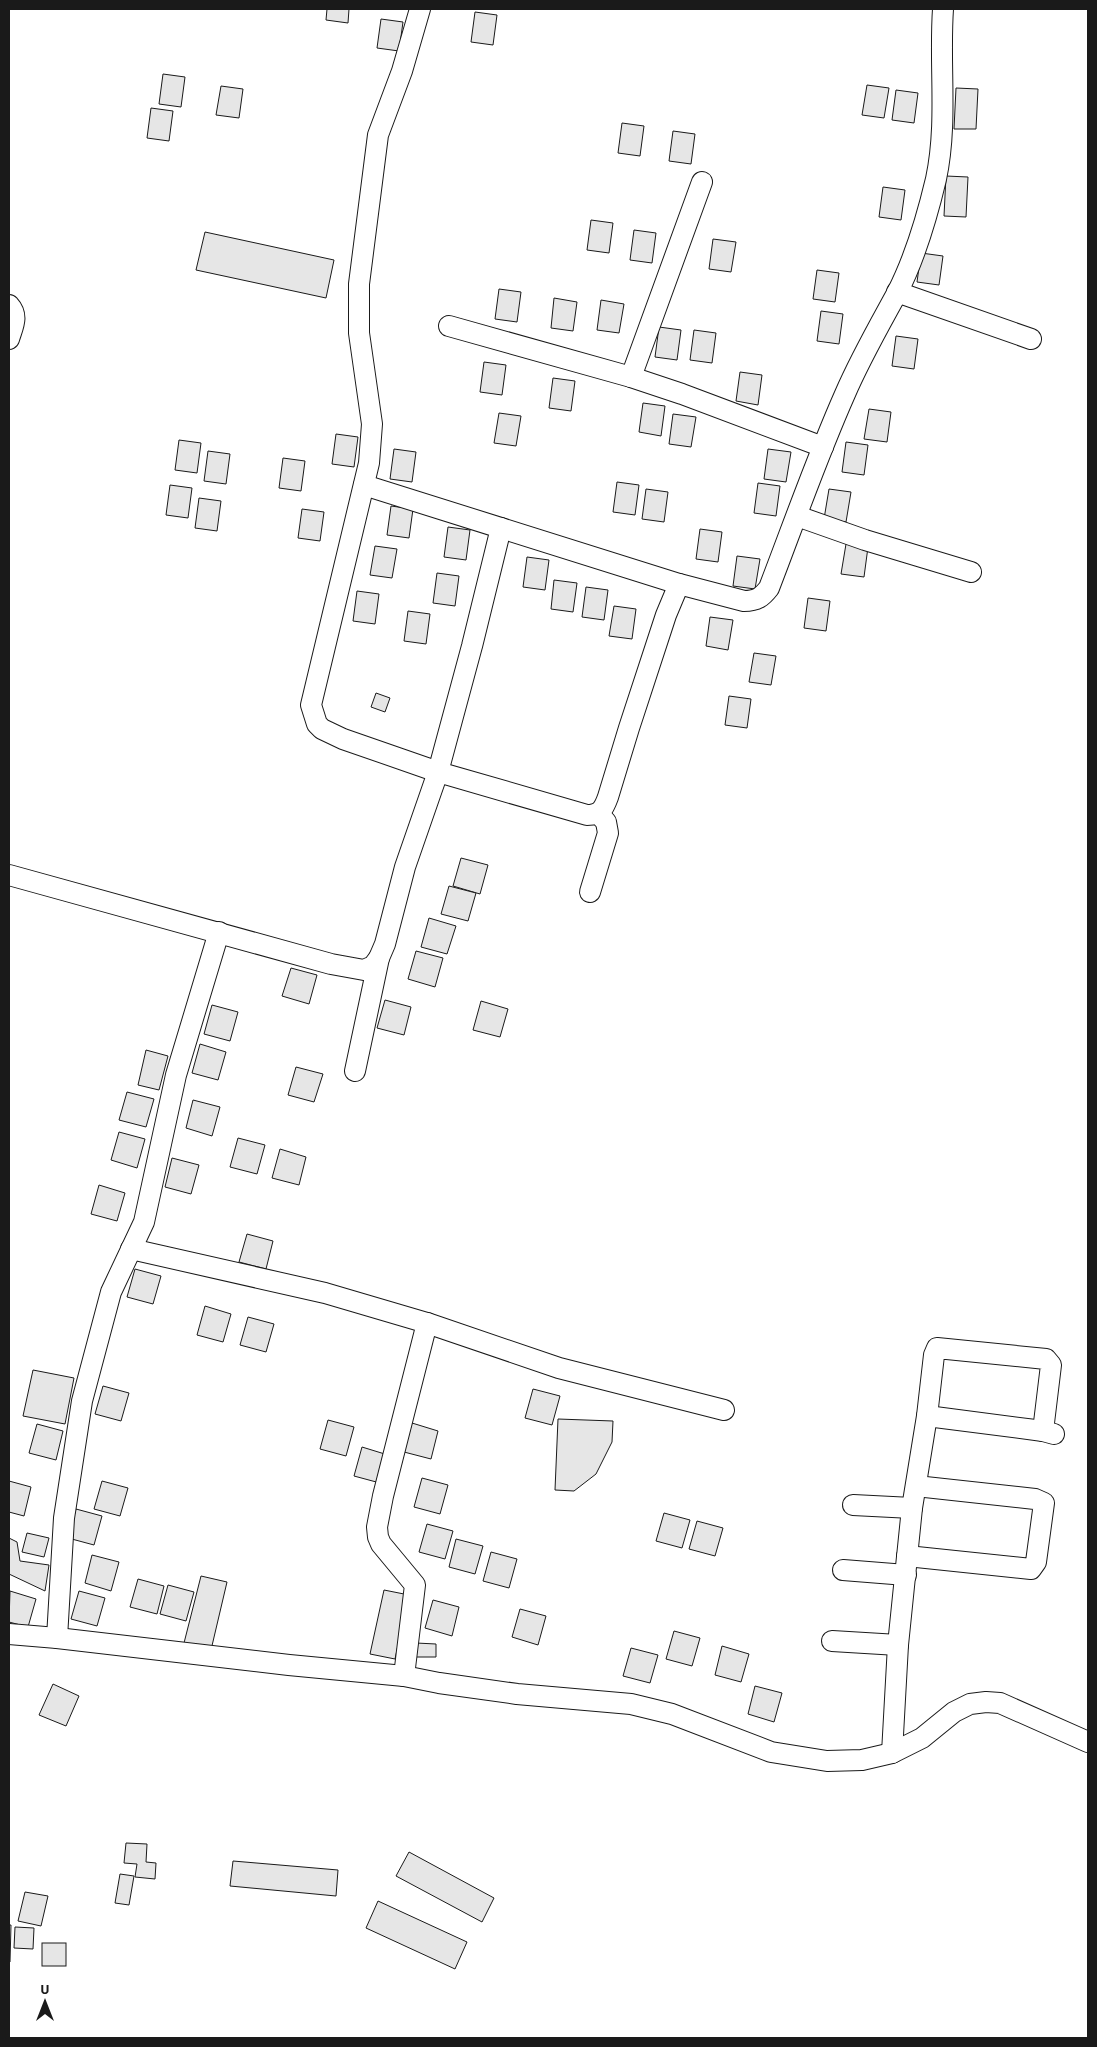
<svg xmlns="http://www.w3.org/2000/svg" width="1097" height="2047" font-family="Barlow,sans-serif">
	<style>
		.building { fill: #e6e6e6; stroke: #1a1a1a }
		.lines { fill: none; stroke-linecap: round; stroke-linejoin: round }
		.minor-casing { stroke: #1a1a1a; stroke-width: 22 }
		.minor { stroke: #fff; stroke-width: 20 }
	</style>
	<rect width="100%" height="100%" fill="#fff"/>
	<g class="building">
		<path d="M327,9h22l-1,14 -22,-3z"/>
		<path d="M475,12l22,3 -4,30 -22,-3z"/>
		<path d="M381,19l22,3 -4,29 -22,-3z"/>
		<path d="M163,74l22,3 -4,30 -22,-3z"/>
		<path d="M867,85l22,3 -5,30 -22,-3z"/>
		<path d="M221,86l22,3 -4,29 -23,-3z"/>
		<path d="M956,88l22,1 -2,40h-22z"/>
		<path d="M896,90l22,3 -4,30 -22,-3z"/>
		<path d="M151,108l22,3 -4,30 -22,-3z"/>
		<path d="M622,123l22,3 -4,30 -22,-3z"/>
		<path d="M673,131l22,3 -4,30 -22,-3z"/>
		<path d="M946,176l22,1 -2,40 -22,-1z"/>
		<path d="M883,187l22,3 -4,30 -22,-3z"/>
		<path d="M591,220l22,3 -4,30 -22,-3z"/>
		<path d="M634,230l22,3 -4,30 -22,-3z"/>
		<path d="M205,232l129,28 -8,38 -130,-28z"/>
		<path d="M713,239l23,3 -5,30 -22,-3z"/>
		<path d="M921,253l22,3 -4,29 -22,-3z"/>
		<path d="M817,270l22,3 -4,29 -22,-3z"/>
		<path d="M499,289l22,3 -4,30 -22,-3z"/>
		<path d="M554,298l23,4 -4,29 -22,-3z"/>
		<path d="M601,300l23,4 -5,29 -22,-3z"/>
		<path d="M821,311l22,3 -4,30 -22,-3z"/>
		<path d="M659,327l22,3 -4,30 -22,-3z"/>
		<path d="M694,330l22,3 -4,30 -22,-3z"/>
		<path d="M896,336l22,3 -4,30 -22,-3z"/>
		<path d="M484,362l22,3 -4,30 -22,-3z"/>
		<path d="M740,372l22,3 -4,30 -22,-4z"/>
		<path d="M553,378l22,3 -4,30 -22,-3z"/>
		<path d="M643,403l22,3 -4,30 -22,-4z"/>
		<path d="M869,409l22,3 -4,30 -23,-3z"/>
		<path d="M499,413l22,3 -5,30 -22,-3z"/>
		<path d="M673,414l23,3 -5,30 -22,-3z"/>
		<path d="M336,434l22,3 -4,30 -22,-3z"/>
		<path d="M179,440l22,3 -4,30 -22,-3z"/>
		<path d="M846,442l22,3 -4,30 -22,-3z"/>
		<path d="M394,449l22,3 -4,30 -22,-3z"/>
		<path d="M768,449l23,3 -5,30 -22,-3z"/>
		<path d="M208,451l22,3 -4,30 -22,-3z"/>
		<path d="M283,458l22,3 -4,30 -22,-3z"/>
		<path d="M617,482l22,3 -4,30 -22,-3z"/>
		<path d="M758,483l22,3 -4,30 -22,-3z"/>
		<path d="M170,485l22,3 -4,30 -22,-3z"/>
		<path d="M646,489l22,3 -4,30 -22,-3z"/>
		<path d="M829,489l22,3 -5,30 -22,-3z"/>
		<path d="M199,498l22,3 -4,30 -22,-3z"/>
		<path d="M391,506l22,3 -4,29 -22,-3z"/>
		<path d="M302,509l22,3 -4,29 -22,-3z"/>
		<path d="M448,527l22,3 -4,30 -22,-3z"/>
		<path d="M700,529l22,3 -4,30 -22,-3z"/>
		<path d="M846,544l22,3 -4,30 -23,-3z"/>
		<path d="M375,546l22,3 -5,29 -22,-3z"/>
		<path d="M737,556l23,3 -5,30 -22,-3z"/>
		<path d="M527,557l22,3 -4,30 -22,-3z"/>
		<path d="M437,573l22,3 -4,30 -22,-3z"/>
		<path d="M554,580l23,3 -4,29 -22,-3z"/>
		<path d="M586,587l22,3 -4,30 -22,-3z"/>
		<path d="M357,591l22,3 -4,30 -22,-3z"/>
		<path d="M808,598l22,3 -4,30 -22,-3z"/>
		<path d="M614,606l22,3 -4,30 -23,-3z"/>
		<path d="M408,611l22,3 -4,30 -22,-3z"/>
		<path d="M710,617l23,3 -5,30 -22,-4z"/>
		<path d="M754,653l22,3 -5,29 -22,-3z"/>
		<path d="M376,693l14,5 -5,14 -14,-5z"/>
		<path d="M729,696l22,3 -4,29 -22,-3z"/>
		<path d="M461,858l27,7 -8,29 -27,-8z"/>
		<path d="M449,886l27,7 -8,28 -27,-7z"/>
		<path d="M429,918l27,8 -9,28 -26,-7z"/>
		<path d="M416,951l27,7 -8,29 -27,-8z"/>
		<path d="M291,968l26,7 -8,29 -27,-8z"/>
		<path d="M385,1000l26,7 -7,28 -27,-7z"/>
		<path d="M481,1001l27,8 -8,28 -27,-7z"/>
		<path d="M212,1005l26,7 -8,29 -26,-7z"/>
		<path d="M200,1044l26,8 -8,28 -26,-7z"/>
		<path d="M146,1050l22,6 -9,34 -21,-5z"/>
		<path d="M296,1067l27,7 -9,28 -26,-7z"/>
		<path d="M127,1092l27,7 -8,28 -27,-7z"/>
		<path d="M193,1100l27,7 -8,29 -26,-8z"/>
		<path d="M119,1132l26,7 -8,29 -26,-8z"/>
		<path d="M238,1138l27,7 -8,29 -27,-7z"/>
		<path d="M280,1149l26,8 -7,28 -27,-7z"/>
		<path d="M172,1158l27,7 -8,29 -26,-7z"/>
		<path d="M99,1185l26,8 -8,28 -26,-7z"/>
		<path d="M247,1234l26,7 -7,28 -27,-7z"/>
		<path d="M135,1269l26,7 -8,28 -26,-7z"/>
		<path d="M205,1306l26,8 -8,28 -26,-7z"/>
		<path d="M248,1317l26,7 -8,28 -26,-7z"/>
		<path d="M33,1370l41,8 -9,46 -42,-8z"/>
		<path d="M103,1386l26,7 -8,28 -26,-7z"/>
		<path d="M533,1389l27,7 -8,29 -27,-7z"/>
		<path d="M558,1419l55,2 -1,21 -16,32 -22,17 -19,-1z"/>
		<path d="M328,1420l26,7 -8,29 -26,-7z"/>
		<path d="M412,1423l26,8 -7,28 -27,-7z"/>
		<path d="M37,1424l26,7 -7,29 -27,-7z"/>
		<path d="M362,1447l26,8 -8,28 -26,-7z"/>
		<path d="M422,1478l26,7 -8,29 -26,-7z"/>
		<path d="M9,1481l22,6 -7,29 -15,-4z"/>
		<path d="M102,1481l26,7 -8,28 -26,-7z"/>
		<path d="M76,1509l26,7 -8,29 -26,-7z"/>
		<path d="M664,1513l26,7 -8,28 -26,-7z"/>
		<path d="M697,1521l26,7 -8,28 -26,-7z"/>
		<path d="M427,1524l26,7 -8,28 -26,-7z"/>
		<path d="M27,1533l22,5 -5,19 -22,-5z"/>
		<path d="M9,1538l8,4 3,19 29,4 -4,26 -36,-17z"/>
		<path d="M456,1539l27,7 -8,28 -26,-7z"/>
		<path d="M491,1552l26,7 -8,29 -26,-7z"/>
		<path d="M92,1555l27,7 -8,29 -26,-8z"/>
		<path d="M201,1576l26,6 -16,68 -27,-7z"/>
		<path d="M138,1579l26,7 -7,28 -27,-7z"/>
		<path d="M168,1585l26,7 -8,29 -26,-7z"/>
		<path d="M384,1590l25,5 -14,64 -25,-5z"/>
		<path d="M10,1591l26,8 -8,28 -19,-5z"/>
		<path d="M79,1591l26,7 -8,28 -26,-7z"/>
		<path d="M433,1600l26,7 -7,29 -27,-8z"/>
		<path d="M520,1609l26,7 -8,29 -26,-8z"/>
		<path d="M674,1631l26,7 -8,28 -26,-7z"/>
		<path d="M416,1643l20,1v13h-21z"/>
		<path d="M722,1646l27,8 -8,28 -26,-7z"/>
		<path d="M631,1648l27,7 -8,28 -27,-7z"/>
		<path d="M53,1684l26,12 -13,30 -27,-11z"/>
		<path d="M755,1686l27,7 -8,29 -26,-8z"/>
		<path d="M126,1843l21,1 -1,18 10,1 -1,16 -20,-2 2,-13 -13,-1z"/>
		<path d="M409,1852l85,46 -12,24 -86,-46z"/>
		<path d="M233,1861l105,9 -2,26 -106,-10z"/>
		<path d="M120,1874l14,2 -5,29 -14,-2z"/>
		<path d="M25,1892l23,4 -7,30 -23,-5z"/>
		<path d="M378,1901l89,41 -12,27 -89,-41z"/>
		<path d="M9,1925h2l-1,37h-1z"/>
		<path d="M15,1927l19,1 -1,21 -19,-1z"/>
		<rect x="42" y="1943" width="24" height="23"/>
	</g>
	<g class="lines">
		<defs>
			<g id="minor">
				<path d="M420,9l-18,62 -24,64 -19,149v49l13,91 -3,39 -58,242 6,19 5,5 21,10 95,33 34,-126 29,-118"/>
				<path d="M897,292l134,47"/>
				<path d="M9,305c10,11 4,21 0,34"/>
				<path d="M449,326l182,51 51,17 141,53"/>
				<path d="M631,377l71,-195"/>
				<path d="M364,485l315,99"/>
				<path d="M797,516l68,24 106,32"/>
				<path d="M9,875l322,89 33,6 9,-4 6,-8 6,-14 20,-77 33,-95 149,43c14,0 17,-7 21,-18l21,-69 37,-113 13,-31 65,17c13,0 18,-4 25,-13 25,-65 48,-131 76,-194 15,-35 34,-68 52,-101 18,-35 30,-76 39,-114 12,-56 3,-114 7,-170"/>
				<path d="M590,892l18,-59 -2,-11 -8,-9"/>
				<path d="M355,1071l24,-113"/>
				<path d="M131,1249l194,44 102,30 132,45 165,42"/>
				<path d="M927,1416l116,15 11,3"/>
				<path d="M853,1505l59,3"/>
				<path d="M907,1556l124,13 5,-7 8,-59 -9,-4 -119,-13"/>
				<path d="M843,1570l63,5"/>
				<path d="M9,1634l48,4 232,27 115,11 35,7 78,11 114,10 41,10 99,38 56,9 35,-1 30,-7 30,-15 32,-26 16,-8 16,-2 14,1 88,39"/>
				<path d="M57,1638l7,-120 18,-117 29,-109 33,-70 32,-147 43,-143"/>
				<path d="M832,1641l66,4"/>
				<path d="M404,1676l11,-91 -34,-41 -3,-7 -1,-10 6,-31 44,-173"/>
				<path d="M892,1753l6,-108 14,-137 15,-92 7,-61 3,-7 109,11 5,6 -8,66"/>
			</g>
		</defs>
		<use href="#minor" class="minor-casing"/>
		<use href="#minor" class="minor"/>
	</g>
	<rect width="1097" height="2047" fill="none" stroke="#1a1a1a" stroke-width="20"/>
	<g transform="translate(45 2002)" stroke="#ffffff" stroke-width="4" paint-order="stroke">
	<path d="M0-4L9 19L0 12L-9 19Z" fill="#1a1a1a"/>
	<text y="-8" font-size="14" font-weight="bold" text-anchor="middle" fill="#1a1a1a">U</text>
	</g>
</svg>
